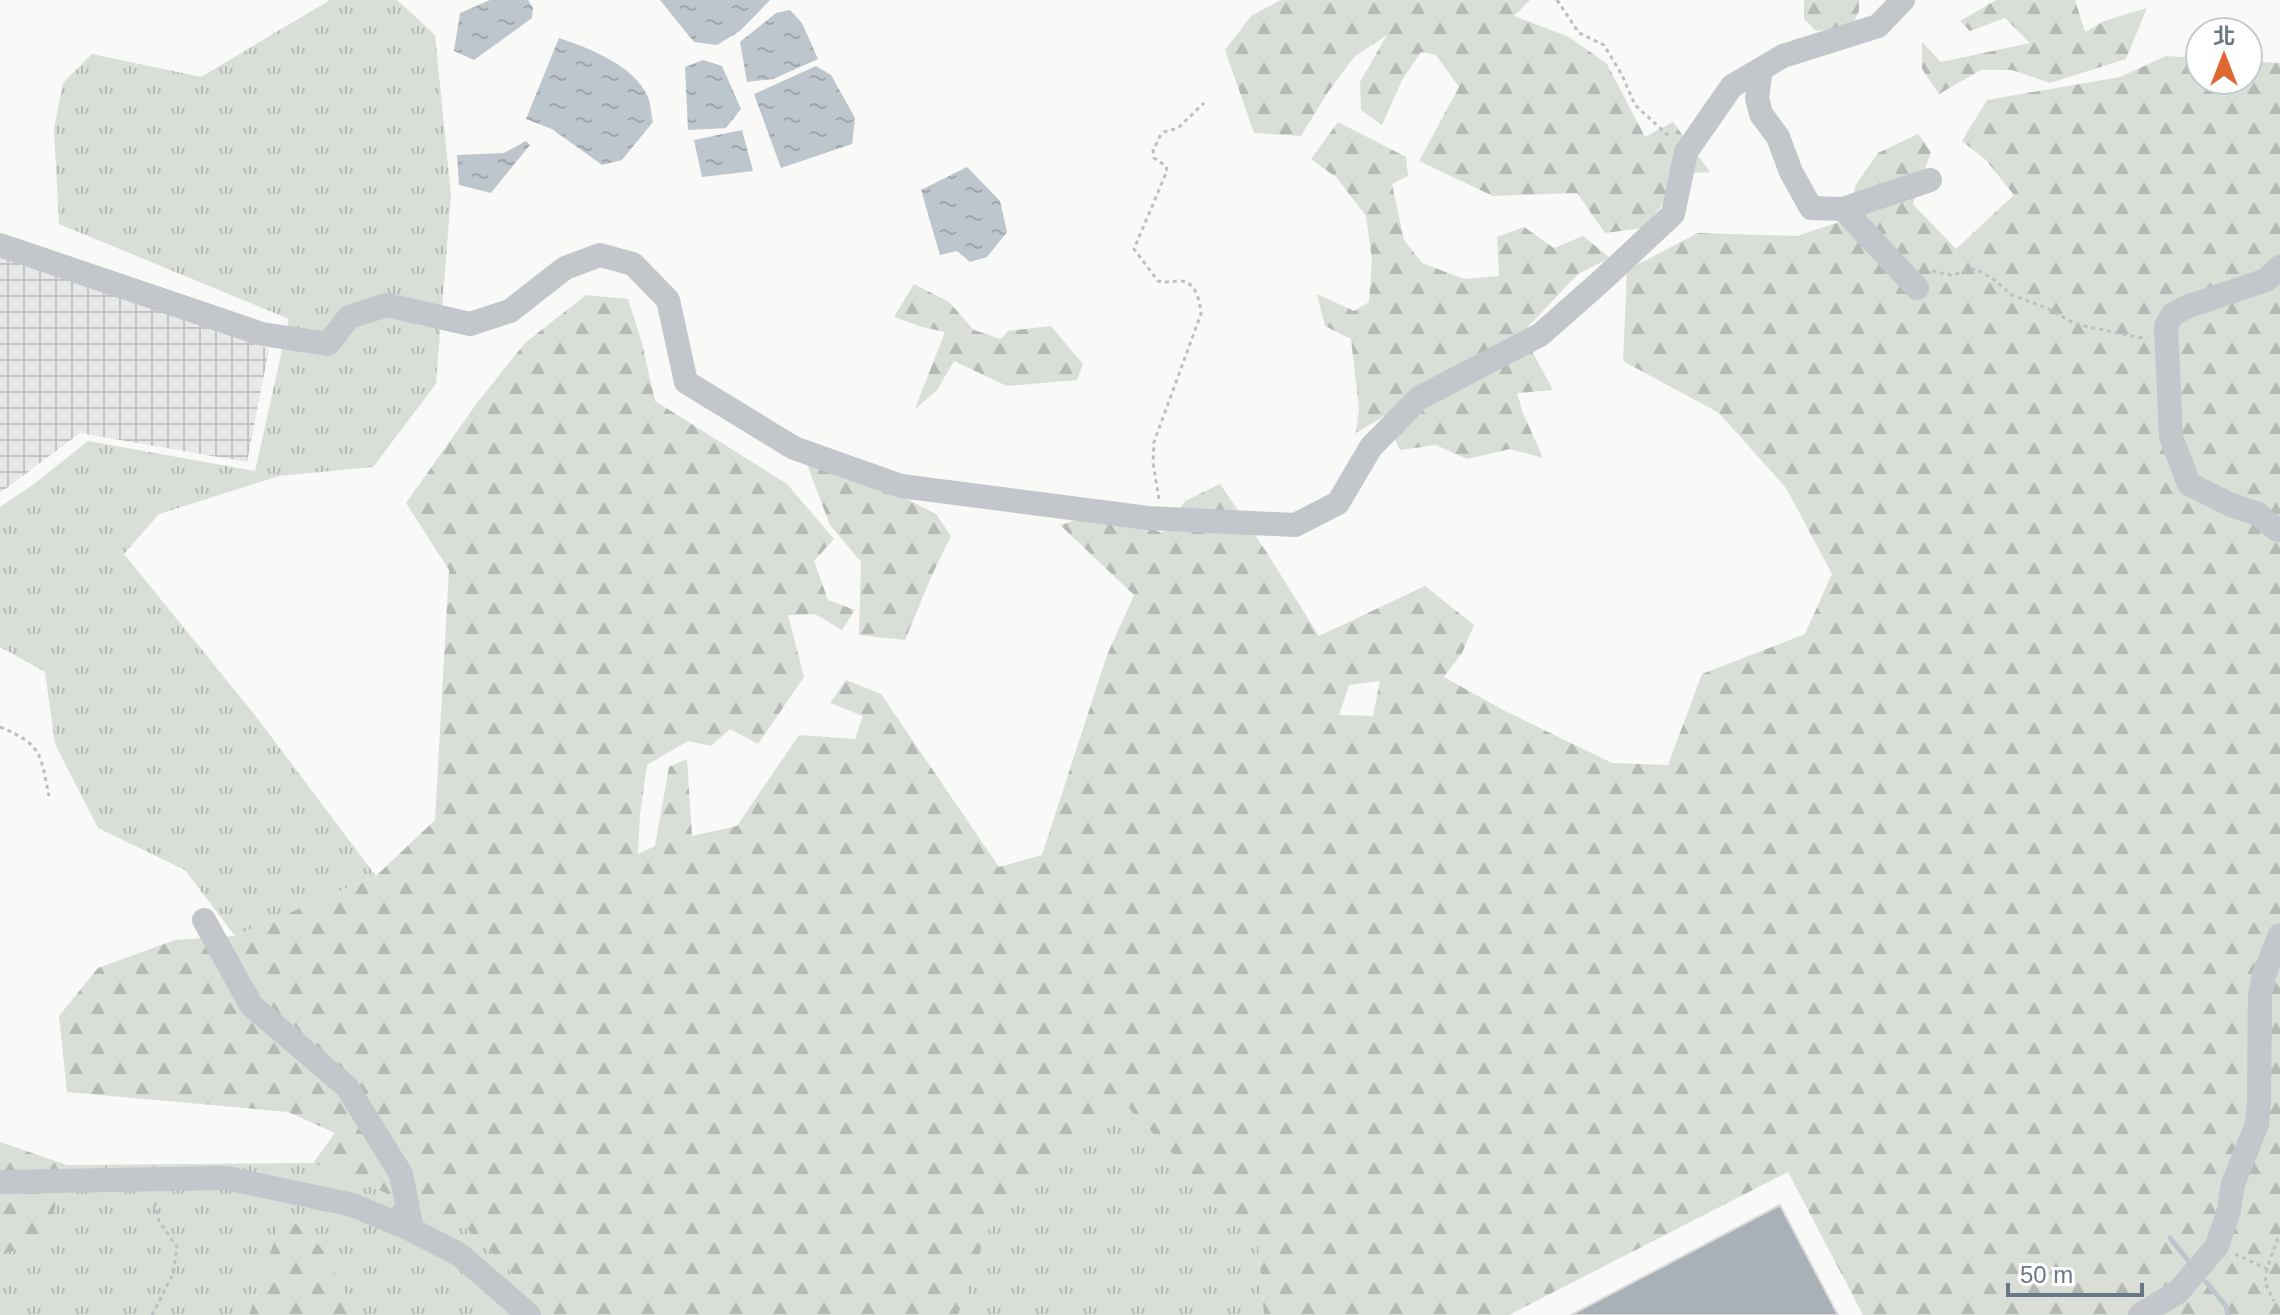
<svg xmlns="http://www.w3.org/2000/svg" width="2280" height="1315" font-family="Arial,'Noto Sans TC',sans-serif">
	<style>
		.industrial { fill: url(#industrial-grid) }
		.grass { fill: url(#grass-tufts) }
		.forest { fill: url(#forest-firs); fill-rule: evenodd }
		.water { fill: url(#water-ripples) }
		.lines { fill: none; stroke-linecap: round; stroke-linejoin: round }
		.stream { stroke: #bdc6cc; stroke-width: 5 }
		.building { fill: #a9b1b8; stroke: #dbdbd9; stroke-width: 2 }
		.path { stroke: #bdbfc2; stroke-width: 3; stroke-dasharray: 4 4; stroke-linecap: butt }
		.minor { stroke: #c3c6ca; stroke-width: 24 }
	</style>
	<defs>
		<pattern id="industrial-grid" width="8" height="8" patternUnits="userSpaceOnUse" patternTransform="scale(2)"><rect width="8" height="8" fill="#e7e8e8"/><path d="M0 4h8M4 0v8" fill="none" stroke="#bfc1c2"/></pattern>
		<pattern id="grass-tufts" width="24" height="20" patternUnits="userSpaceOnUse" patternTransform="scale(2)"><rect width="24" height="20" fill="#d9ded6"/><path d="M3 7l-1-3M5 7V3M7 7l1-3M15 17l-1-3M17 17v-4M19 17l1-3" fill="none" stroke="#b4b9b3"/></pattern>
		<pattern id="forest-firs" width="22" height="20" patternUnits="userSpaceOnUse" patternTransform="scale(2)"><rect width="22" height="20" fill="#d9ded6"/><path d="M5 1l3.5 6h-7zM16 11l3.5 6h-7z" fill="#b4b9b3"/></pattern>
		<pattern id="water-ripples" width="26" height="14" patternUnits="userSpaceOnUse" patternTransform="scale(2)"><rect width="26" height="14" fill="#bdc6cc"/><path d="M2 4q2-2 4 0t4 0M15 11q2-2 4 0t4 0" fill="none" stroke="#9ea6ab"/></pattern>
	</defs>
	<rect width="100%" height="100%" fill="#f9f9f7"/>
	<path class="industrial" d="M0,255l269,94 -22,113 -167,-29 -80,60z"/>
	<g class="grass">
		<path d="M330,0h67l38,35 16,160 -15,189 -63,83 -94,9 -120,38 -35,40 130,160 122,162 -141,60 -50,-66 -87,-42 -43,-84 -10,-72 -45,-25v-140l34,-23 54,-43 167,30 34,-152 -230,-95 -5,-95 9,-46 29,-29 109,23z"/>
		<path d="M1126,1105l132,139 6,71h-306l36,-102z"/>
		<path d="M313,1163l150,62 92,90h-198l-36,-68 -37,-33 -35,101h-249v-60l46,-15 21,-75z"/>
	</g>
	<g class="forest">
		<path d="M1281,0h249l-16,16 55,21 38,27 38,73 28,-15 37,50 -29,2 -21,34 -17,20 -38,5 -28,-40 -84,3 -74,-35 40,-74 -23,-32 -15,-3 -19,28 -20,45 -21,-15 -1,-28 27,-47 -32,21 -27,36 -27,44 -47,-3 -29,-83 27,-35z"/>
		<path d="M1804,0h55v11l-8,16 -35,4 -12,-12z"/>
		<path d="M1996,0h79l10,32 19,-11 43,-13 -21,51 -76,24 -38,-13h-31l-42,24 -17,-25v-27l19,20 89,-19 -25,-25 -35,13 -10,-10z"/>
		<path d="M2166,56l34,2v22h48v-19l32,2v1252h-417l-75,-143 -279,143h-245l-6,-71 -132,-139 -132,108 -36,102h-403l-92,-90 -150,-62 22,-30 -47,-21 -221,-20 -8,-76 39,-48 77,-28 60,-4 141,-60 59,-56 14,-250 -43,-67 71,-100 48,-60 61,-48 42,4 14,44 13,58 132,83 47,55 -20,22 14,39 27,10 -13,20 -27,-16 -27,1 16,62 -46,67 -28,-15 -19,17 -23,-5 -41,24 -7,50 -2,39 17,-8 14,-79 18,-8 5,77 45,-10 62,-91 56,4 8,-23 -33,-13 16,-23 35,14 118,173 43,-12 65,-200 27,-60 -74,-70 48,-14 54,22 23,-32 35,-17 47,69 52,83 106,-50 49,39 -12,28 -18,24 57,32 111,54 56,2 34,-91 103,-40 27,-60 -46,-86 -67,-75 -96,-52 4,-91 71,-37 99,3 54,-18 4,-32 23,-33 40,-19 13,18 -18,52 43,45 58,-54 -28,-35 -24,-19 25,-41 133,-23zM1380,681l-7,35 -34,-1 10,-30z"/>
		<path d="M1338,122l68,35 2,19 -16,8 12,56 18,23 42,16 35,-3 -2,-39 27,-10 30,21 29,-12 27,22 -32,16 -56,59 31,57 -36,3 6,20 20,45 -33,-9 -43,10 -31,-14 -36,5 -16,-34 -28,17 3,-24 -8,-70 -26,-13 -8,-32 37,17 15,-9 3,-42 -6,-44 -29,-38 -26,-19z"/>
		<path d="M914,284l35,18 25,28 27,9 7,-8 43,-5 32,38 -6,16 -70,6 -53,-25 -17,29 -22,19 30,-77 -23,-5 -28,-10z"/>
		<path d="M806,462l61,17 69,35 15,22 -19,39 -27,65 -46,-5 2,-73 -31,-37z"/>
		<path d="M0,1142l67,23 -21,75 -46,15z"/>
		<path d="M284,1213l37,34 36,68h-108z"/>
	</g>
	<g class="water">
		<path d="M490,0h38l5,8 -1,10 -58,42 -20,-9 6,-38z"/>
		<path d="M660,0h110l-30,31 -23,14 -23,-3z"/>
		<path d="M790,10l12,13 16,36 -45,20 -26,3 -7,-40 36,-29z"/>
		<path d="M559,38c30,10 76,28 89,59 3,7 3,18 5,25l-31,38 -20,5 -50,-36 -26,-10z"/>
		<path d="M703,60l19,6 19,43 -15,19 -38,2 -3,-63z"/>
		<path d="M816,66l15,9 24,43 -3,26 -71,24 -27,-74z"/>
		<path d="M742,130l11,41 -51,6 -8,-37z"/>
		<path d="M526,141l4,4 -39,48 -32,-8 -2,-30 47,-2z"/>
		<path d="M967,167l33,34 7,31 -20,25 -17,5 -13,-11 -17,4 -19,-65z"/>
	</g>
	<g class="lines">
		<g class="stream">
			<path d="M2170,1238l17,21"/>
			<path d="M2206,1282l20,24 2,9"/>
		</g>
	</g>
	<path class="building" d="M1780,1205l58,110h-267z"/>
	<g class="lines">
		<g class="path">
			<path d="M1557,0l22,33 25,12 18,30 13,30 36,33"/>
			<path d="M1932,271l19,4 25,-6 17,10 19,16 35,13 28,16 67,14 3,3"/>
			<path d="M1159,499l-6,-36 1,-21 47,-128c-1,-13 -5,-33 -21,-33 -8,0 -14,2 -22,0l-24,-32 33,-78 -1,-5 -12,-8 -1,-7 7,-15 4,-4 14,-4 26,-25"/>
			<path d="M0,727c43,18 40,27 49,69"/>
			<path d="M2235,1254l32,15 10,-29 3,-1"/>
			<path d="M2267,1269l-2,14 9,18"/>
			<path d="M152,1315l21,-41 4,-27 -18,-26 -5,-22"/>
		</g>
		<g class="minor">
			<path d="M1761,69l-4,29 4,16 17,23 13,35 20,36 32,1 87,-29"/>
			<path d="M1843,209l74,79"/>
			<path d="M0,245l262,89 66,10 21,-27 38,-12 83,19 40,-13 55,-43 35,-13 33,9 35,36 18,82 108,66 107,38 247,32 147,7 43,-22 33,-56 48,-49 121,-63 59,-52 74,-69 13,-62 46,-66 51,-30 95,-30 25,-26"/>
			<path d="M2280,267l-14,13 -77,26 -16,8 -7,12 5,111 18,47 42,21 27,9 18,15 4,1"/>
			<path d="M204,920l47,85 96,82 54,87 11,56"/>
			<path d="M0,1182l226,-4 127,27 59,25 48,25 69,60"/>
			<path d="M2140,1315l38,-23 39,-46 12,-36 4,-26 24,-60 2,-22 1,-106 4,-21 16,-40"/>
		</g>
	</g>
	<g transform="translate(2224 56)"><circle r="38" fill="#ffffff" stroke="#c3c9cf" stroke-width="2"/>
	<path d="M0-6L14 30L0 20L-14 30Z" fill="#de6732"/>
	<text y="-12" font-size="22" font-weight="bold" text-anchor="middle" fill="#697887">北</text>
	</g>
	<path d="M2008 1283v12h134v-12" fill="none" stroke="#697887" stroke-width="4"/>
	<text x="2020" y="1283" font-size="24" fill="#697887" stroke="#ffffff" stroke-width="6" paint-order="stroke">50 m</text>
</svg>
